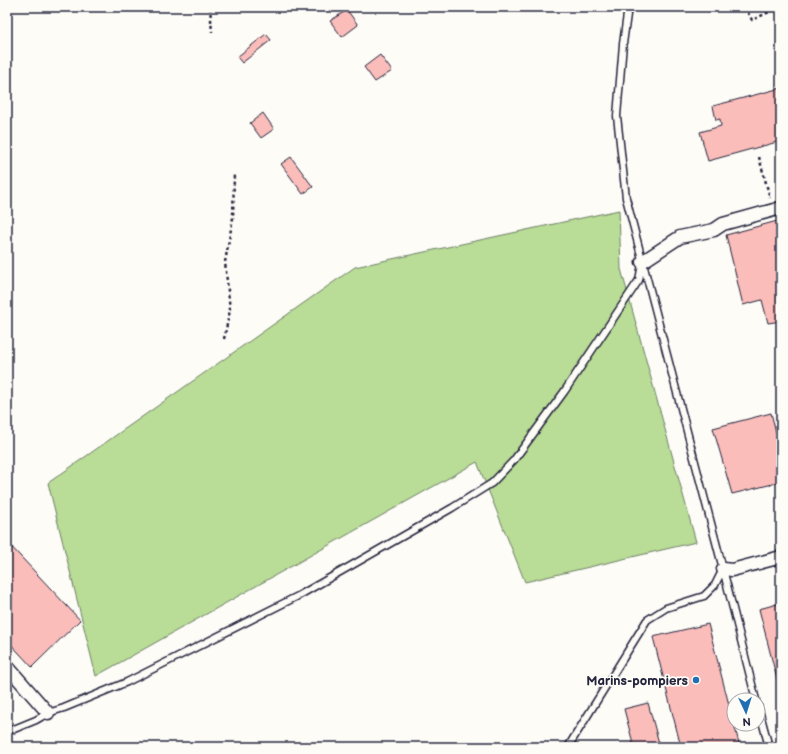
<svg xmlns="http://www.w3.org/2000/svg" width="788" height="754" font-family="'Balsamiq Sans',sans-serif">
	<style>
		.green { fill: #b9dc96; stroke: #6e7f68 }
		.building { fill: #fabdba; stroke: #22223b }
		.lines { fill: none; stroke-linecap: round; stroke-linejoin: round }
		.service-casing { stroke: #22223b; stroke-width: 9 }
		.minor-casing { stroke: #22223b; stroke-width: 15 }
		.path { stroke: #22223b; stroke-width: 2.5; stroke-dasharray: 3 3; stroke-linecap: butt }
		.service { stroke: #fdfcf7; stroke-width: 6 }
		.minor { stroke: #fdfcf7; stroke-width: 12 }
		.poi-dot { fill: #1f6fb2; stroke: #fdfcf7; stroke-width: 1.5 }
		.labels { text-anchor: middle; stroke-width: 3.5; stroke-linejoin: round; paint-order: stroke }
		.poi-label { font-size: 13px; font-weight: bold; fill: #22223b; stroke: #fdfcf7; text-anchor: end }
	</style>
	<rect width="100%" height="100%" fill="#fdfcf7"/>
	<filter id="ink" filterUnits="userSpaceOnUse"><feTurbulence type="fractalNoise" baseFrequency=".025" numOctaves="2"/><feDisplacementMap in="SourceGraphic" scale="8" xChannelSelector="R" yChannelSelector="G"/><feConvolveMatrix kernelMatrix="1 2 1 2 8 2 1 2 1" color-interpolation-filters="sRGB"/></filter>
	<g filter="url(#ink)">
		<path class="green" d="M619,210l2,59 75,273 -171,40 -48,-120 -381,214 -48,-193 307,-216z"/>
		<g class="building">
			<path d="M347,10l11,15 -16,12 -12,-16z"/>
			<path d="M266,34l5,6 -29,23 -5,-6z"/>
			<path d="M380,55l12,16 -17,11 -11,-15z"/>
			<path d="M781,88v53l-73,20 -8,-29 21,-6 -1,-7 -4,1 -3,-14z"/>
			<path d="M263,113l11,16 -13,9 -11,-15z"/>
			<path d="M291,157l22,30 -10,7 -22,-30z"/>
			<path d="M781,220v101l-13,2 -6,-23 -19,5 -17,-70z"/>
			<path d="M771,413l10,38v31l-49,12 -19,-66z"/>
			<path d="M7,542l73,78 -48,47 -25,-27z"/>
			<path d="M781,603v92l-22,-86z"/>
			<path d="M708,624l32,123h-59l-28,-110z"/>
			<path d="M7,675l5,6 -5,5z"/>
			<path d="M648,703l12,44h-26l-10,-38z"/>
		</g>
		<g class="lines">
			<defs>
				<g id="service">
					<path d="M723,569l33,131"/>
					<path d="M758,706l11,41"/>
					<path d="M7,730l7,-1 22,-9 12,-7 16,-5 63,-26 171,-86 154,-88 40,-25 22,-23 50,-68 75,-112 3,-16"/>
					<path d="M568,747l79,-127 19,-12 38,-12 11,-11 8,-16 -97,-371 -9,-82 6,-72 5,-37"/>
				</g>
				<g id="minor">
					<path d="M642,262l38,-25 34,-7 9,-6 58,-16"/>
					<path d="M723,569l9,1 49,-13"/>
					<path d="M7,666l41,47"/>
				</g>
			</defs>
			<use href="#service" class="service-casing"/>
			<use href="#minor" class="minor-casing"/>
			<g class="path">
				<path d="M210,7l2,25"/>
				<path d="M745,7l7,13 28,-13"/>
				<path d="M759,157l11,41"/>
				<path d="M224,339l6,-29 -5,-48 8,-44 1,-44"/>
			</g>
			<use href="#service" class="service"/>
			<use href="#minor" class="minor"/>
		</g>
	</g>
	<circle class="poi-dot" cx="696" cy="680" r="4"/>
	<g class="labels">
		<g class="poi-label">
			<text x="688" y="685">Marins-pompiers</text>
		</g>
	</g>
	<rect width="788" height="754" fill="none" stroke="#fdfcf7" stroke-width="24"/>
	<rect x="12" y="12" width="764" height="730" fill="none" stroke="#22223b" stroke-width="1.5" filter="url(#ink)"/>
	<g transform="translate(746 712) rotate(176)"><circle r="19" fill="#fdfcf7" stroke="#a5a5ac"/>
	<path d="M0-3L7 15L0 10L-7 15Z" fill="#1f6fb2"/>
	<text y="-6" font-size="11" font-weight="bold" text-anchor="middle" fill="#22223b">N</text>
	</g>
</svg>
